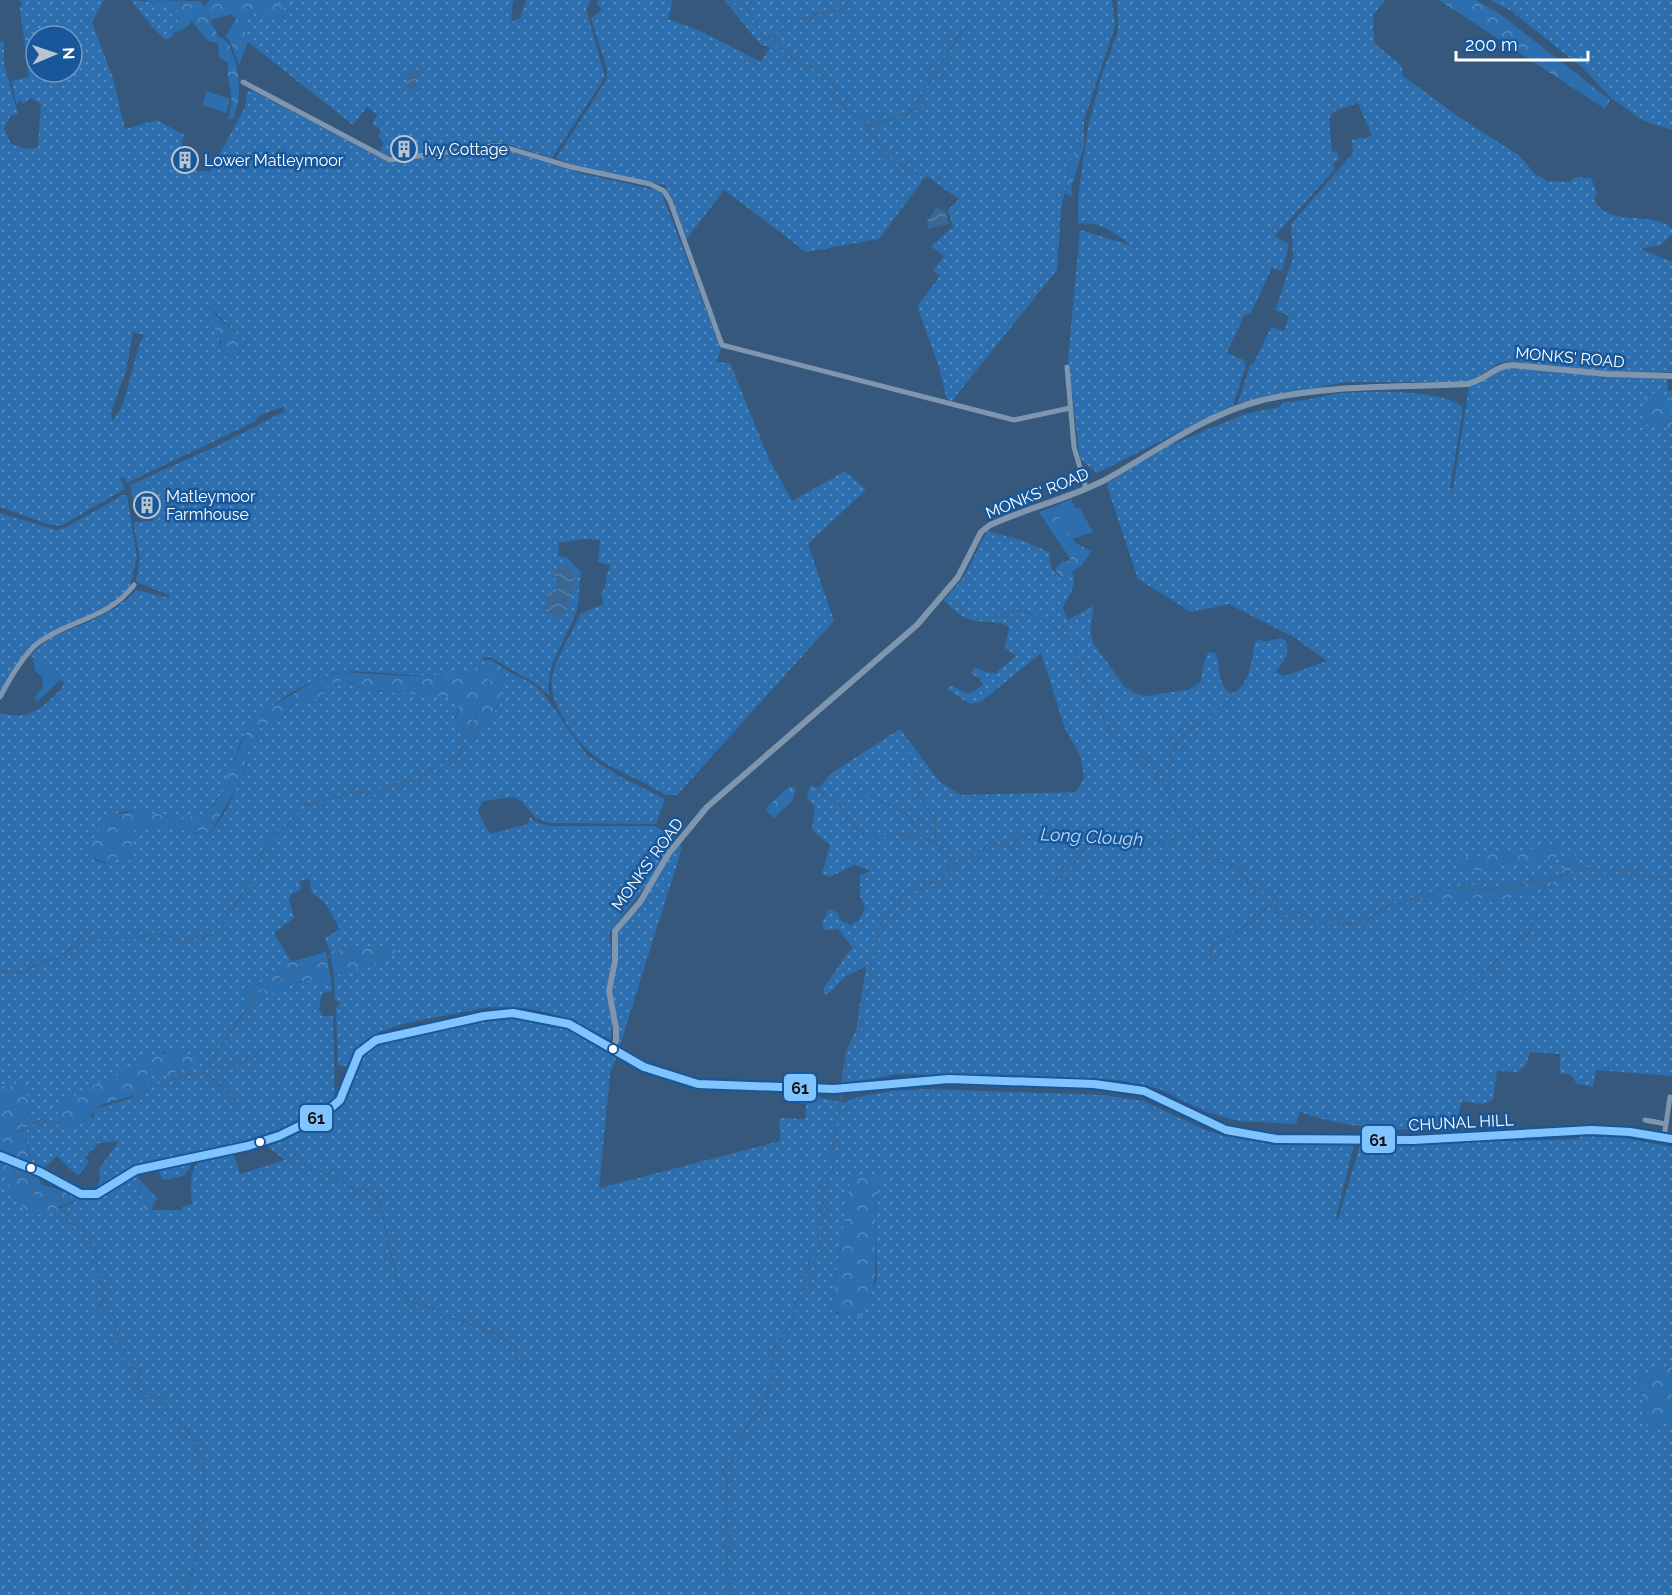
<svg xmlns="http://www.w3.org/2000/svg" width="1672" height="1595" font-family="Raleway,sans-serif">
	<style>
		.grass { fill: url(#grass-dots); fill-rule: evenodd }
		.forest { fill: url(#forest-crowns) }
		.garden { fill: #2d6eae }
		.water { fill: url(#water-waves) }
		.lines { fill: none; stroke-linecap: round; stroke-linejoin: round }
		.stream { stroke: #3b6795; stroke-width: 1.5 }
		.minor { stroke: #7f96ae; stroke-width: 5 }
		.tertiary { stroke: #7f96ae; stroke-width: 6 }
		.primary { stroke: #7d94ac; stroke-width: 8 }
		.bus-1-casing { stroke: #185799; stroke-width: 12 }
		.bus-1 { stroke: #80c4ff; stroke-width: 8 }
		.bus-dot { fill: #fff; stroke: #185799; stroke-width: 2 }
		.labels { text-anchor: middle; stroke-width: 5; stroke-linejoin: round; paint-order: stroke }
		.poi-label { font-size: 16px; fill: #fff; stroke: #185799; text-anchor: start }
		.street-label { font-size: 16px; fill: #fff; stroke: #185799 }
		.water-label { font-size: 18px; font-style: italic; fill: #b9d9f8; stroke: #185799 }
		.line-badge { stroke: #185799; stroke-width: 2 }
		.pale-badge-label { font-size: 16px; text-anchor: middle; font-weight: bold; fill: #111 }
	</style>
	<defs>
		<pattern id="grass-dots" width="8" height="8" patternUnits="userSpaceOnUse" patternTransform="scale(1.5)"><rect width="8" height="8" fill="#2d6eae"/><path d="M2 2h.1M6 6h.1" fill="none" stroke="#578bbe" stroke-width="1.8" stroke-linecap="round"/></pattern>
		<pattern id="forest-crowns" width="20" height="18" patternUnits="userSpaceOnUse" patternTransform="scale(1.5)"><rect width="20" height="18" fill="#2d6eae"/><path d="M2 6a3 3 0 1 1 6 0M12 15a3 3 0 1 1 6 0" fill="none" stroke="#578bbe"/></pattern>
		<pattern id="water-waves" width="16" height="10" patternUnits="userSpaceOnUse" patternTransform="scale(1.5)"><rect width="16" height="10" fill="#3b6795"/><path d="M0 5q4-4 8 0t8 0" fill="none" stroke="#587ea5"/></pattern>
	</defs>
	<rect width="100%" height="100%" fill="#35587c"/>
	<g class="grass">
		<path d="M18,0h86l-12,22 21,57 12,50 32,-9 27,15 -8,33 34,4 35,-65 2,-14 4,-3 139,73 107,-16 87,27 77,17 60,158 -5,13 14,1 39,96 23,42 53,-30 21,19 -58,54 26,77 -157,174h-11c-46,-28 -75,-27 -104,-79 -7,-13 -12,-25 -10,-40 5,-21 20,-43 29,-63l23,-9 -3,-10c7,-8 3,-19 10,-29l-13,-3 2,-22 -18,-1 -23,4 -1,13 10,2 13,14c-2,12 -1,26 -4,37 -9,29 -32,54 -28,86l-13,-11 -46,-27h-7v3h8c-26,29 -113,8 -147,12 -32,3 -90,40 -103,69 -10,24 -14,56 -36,72 -28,21 -70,-18 -97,6l-14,41 12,3 5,-7 20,3c-1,-11 -1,-27 8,-33h36l10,5 6,-2 6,5 4,-4 9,3 14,-19 22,-45v-19l2,-6 8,-6 5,-12c5,-3 14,-3 18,-6 12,-10 12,-23 31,-18l15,-9 3,-8c16,-11 23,2 39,5 28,5 57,1 85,7l7,9 -4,11 6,12 8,10 6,1c3,-19 6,-13 16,-23 10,-12 12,-32 15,-47l27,14 10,9 44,62 32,21 46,23 -9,25 -107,-1 -13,-5 -17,-19 -6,-2 -30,4 -5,11 12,22 38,-10 2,-7 5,5 14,4h106l20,13 -25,42 -41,52 3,23 -6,37 7,25 -2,22 -31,-16 -34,-12 -21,-4 -36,-1 -83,16 -24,8 -19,13 -12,23 -13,-2 -2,-57 4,-5 -5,-3 -1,-24 56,-18 2,-12h-38l-24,6 -5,-14 15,-9 -15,-26 -13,-10 -3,-14 -9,2 1,9 -10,4 -2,5 5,19 -20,15 17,28 -44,31 9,8c27,-10 47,-29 76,-13v4l-10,2 -3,16 4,7h10l2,87 -36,21 -41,16 -114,25 -49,27 5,-12 -1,-11 20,-28 -20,2 -14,14 4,5 -11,14 -21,-20 -15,14 -9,-3 -7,-29 3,-29 -4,-18 -6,-4 -19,-2v-372c31,8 41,-4 62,-25l2,-5 -34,-28 21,-18 40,-16 28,-15 2,-5 2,2 14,-13 32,8v-3l-33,-13 4,-24 -7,-36 20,-1 2,-9h7l-1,-12 -18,-21 74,-33 68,-35 -2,-4 -23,8 -6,7 -127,61 -4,-6 -3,1 5,11 -64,37 -14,-2 -47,-17v-466l4,1v23l14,49 -7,1 -7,13 7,16 18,5 9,-2 3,-43 -10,-6 -8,6 -3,-4 -3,5 -6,-24 18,-4 -9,-68 2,-7zM36,36h36v36h-36zM211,304c7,17 28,25 33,42l-10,14 -13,-9c0,-17 -12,-30 -10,-47zM133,332l12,3 -5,7 -17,62 -10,17 -2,-9 15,-41zM165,1051l23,18 -5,-1 -9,6h-27l-4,6 5,3v5c-15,12 -35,14 -52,21l-3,9 -33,-11 8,-8z"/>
		<path d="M131,0l28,3 22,8 -9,23 3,1 -9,5 -13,-12z"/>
		<path d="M279,0h239l-5,1 -2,21 9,-4 6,-18h65l-5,9 19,68 -53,81 -55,-17 -91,16 4,-13 -12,-4 -7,17 -11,-6 4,-8 -6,-7 3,-7 -9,-4 5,-10 -10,-8 -14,18 -105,-83c-5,-13 -4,-20 3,-32l38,4 -10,-10z"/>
		<path d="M599,0h74l-5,19 30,11 63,32 9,-15 -9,-2 -37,-45h388l3,26 -31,94v27l-9,-6 -14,69 -4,60 -106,132 -5,-5 -7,-30 -22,-61 23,-30 -7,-6 11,-14 -13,-10 22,-19 -5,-17 11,-11 -33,-23 -47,63 -73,13 -82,-62 -38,50 -21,-55 -85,-17 -24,-10 50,-77 1,-11 -16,-52 11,-8 -6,-7z"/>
		<path d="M1117,0h268l-12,15 1,28 27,22 2,11 56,41 61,39 15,18 13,7 21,1 6,-5 16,1 6,15 -3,6c13,29 56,11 78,29v6l-11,11 -21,4 32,13v110h-65l-98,-11 -10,2 -30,19h-124l-107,21 12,-38 4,-2 17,-36 13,4 5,-15 -14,-6 18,-52 -2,-34 62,-71 -1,-13 20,-4 -14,-33 -23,8 -6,7 3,34 5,-1 2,7 -6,7 2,4 -60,67 14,9 -7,26 -10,-3 -21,45 -7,3 -17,37 17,7 2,5 -13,40 -136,68 -17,-14 -12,-99 12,-130 50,15c-16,-13 -30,-24 -52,-21v-28l10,-68 14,-54 16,-42z"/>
		<path d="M1490,0h182v130l-28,-9 -33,-23 -27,-29 -74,-59z"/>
		<path d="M1508,367l100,10 59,2 1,12h4v685l-76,-6 -3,17 -16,-3 -6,-9 -11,-2v-19l-30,-2 -4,13 -8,7 -21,-1 -4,29 -10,4 -21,-3 -8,29c-53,1 -104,0 -154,-18l-4,12 -58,-3 -34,-10 -44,-22 -41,-9 -222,-6 -56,11 5,-34 10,-21 10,-64 -21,11 -19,19 -3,-7 29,-42 -14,-18 -14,1 -2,-8 7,-13 9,4 2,7 10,5 8,-4 7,-12 -5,-13v-21l11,-4 -17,-6 -24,12 -8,-3 8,-29 -18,-15 3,-24 -8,-7 3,-14 9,3 11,-14 70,-45 39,52 21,14 116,-3 8,-14 -3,-21 -16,-28 -24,-76 -60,49 -11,2 -23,-15 5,-3 17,8 14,-9 -3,-7 -9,-4 4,-7 10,5 11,1 20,-17 -11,-8 4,-21c-11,-8 -26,-3 -38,-7 -10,-3 -21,-13 -27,-20l20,-23 23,-46 34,9 28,12 2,16 11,10 10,-7c6,14 -3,24 -9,36l4,13 27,-14 -4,24 3,13 31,43 12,8 11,2 43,-7 10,-7 6,-26 3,-4 6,1c7,14 1,30 16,41 20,-9 20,-32 24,-52l5,-3 4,3 18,-4 5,4v14l-11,16 9,4 42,-15 -32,-23 -66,-34 -38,8 -53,-33 -31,-93 2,-4 59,-36 77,-32 35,-7 3,-5c18,0 34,-5 51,-8 26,-3 111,-6 129,14l-13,80 3,1 16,-102zM1570,859l-5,24 -66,17 -10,1 -15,-4 -53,4 2,-7 37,-11 35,6 9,-5 12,1 25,-9 8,2 11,-3z"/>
		<path d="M122,495h5l10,63 -8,31 -20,18 -75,37 -34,48v-179l56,17 13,-4z"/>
		<path d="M681,842l-1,13 -61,193 -7,-59 6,-27 -3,-26 41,-63z"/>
		<path d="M504,1017l62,10 26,11 25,17 -7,19 -11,114 181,-47 -1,-23 26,1 2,-24 39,8 7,-5 39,-7 32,-2 179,6 40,6 60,28 21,7 47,6 83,2 -18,74 2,2 22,-75 218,-6 3,-3 43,2 48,9v218l-33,12 8,53 25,-11v176h-1672v-427l4,1 5,16 18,27 34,-4 20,-10 22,-2 34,-23 8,37h37v-3l10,-3c-1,-16 -3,-29 6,-43l35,-8 7,21 45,-14 -20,-16 70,-34 7,-10 15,-39 15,-16zM879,1176l-4,53 2,48 -3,10 -36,27 -7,-5 20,-132z"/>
		<path d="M193,1162l-9,14 -22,4 -4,-12z"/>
	</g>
	<g class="forest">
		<path d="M145,0l56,1 17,35 10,6c11,26 16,51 5,77h-5c9,-27 -2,-33 0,-56l-9,-6 -1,-14 -10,-2 -17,-21 -2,6 -17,8 9,-23z"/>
		<path d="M209,0h70v4l10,10 -1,5 -6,2 -31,-11c-7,12 -8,19 -3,32l-9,23 -9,-24 -5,-4 11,-18 -4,-5 -21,6 -7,-13z"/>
		<path d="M1439,0h37l24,14 110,86 -5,9z"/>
		<path d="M1075,141l9,6 -13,40 2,10 -8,-3z"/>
		<path d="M210,302l5,12 29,27v5l-10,14 -8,-2 -5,-7v-9l-11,-26z"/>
		<path d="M1644,390l27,9 1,29 -26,-2z"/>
		<path d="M143,479l18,21 1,12h-7v-14l-13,-2 -8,6 -4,-17z"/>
		<path d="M1053,507l22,36 17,8 -11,15 -19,12 -7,-9 7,-7 9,-2 -32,-48z"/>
		<path d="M33,658l27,22 -23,22 -3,-4 9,-10 -1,-11 -7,-6z"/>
		<path d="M491,660l15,10 -3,27c-6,6 -6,12 -11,18 -7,10 -15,10 -17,25l-9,-2 -7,-6 1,-3 -5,-7 4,-16 -7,-9 -87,-7 -22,-10 -15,5 -3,8 -15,9c-19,-5 -20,8 -31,18 -5,5 -12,2 -18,6l-7,17 -6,1c-4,11 -1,22 -5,33l-33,56 -9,-3 -7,3 -3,-4 -6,2 -10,-5h-36c-10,8 -6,24 -10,35l-18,-5 -5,7c-9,-6 -17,-2 -22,-14l28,-34 26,-4 43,7 21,-3 14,-11 33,-78 22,-19 49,-29 23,-6 64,4 38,-1 34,-8z"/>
		<path d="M793,786l3,3 -4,12 -18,17 -9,-9 20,-19z"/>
		<path d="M1561,845l1,5 -3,5 -10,5 -47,4 -10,7 -35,-2 -2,-10z"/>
		<path d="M1572,851l6,8 2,11 -15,13 -66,17 -10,1 -15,-4 -53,4 1,-7 38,-11 35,6 9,-5 12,1 25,-9 8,2 11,-3z"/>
		<path d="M354,946h38l4,5 -6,7 -56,18 -4,-24z"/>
		<path d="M326,952l6,35c-29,-16 -47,1 -74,14l-11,-9 40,-29z"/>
		<path d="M177,1050l24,10 -8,8h-10l-13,8 -23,-2 -4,6 5,3v5c-14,12 -45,11 -54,23 -3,4 -3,8 -7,13h-34l7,-17 8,-8 83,-43z"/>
		<path d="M0,1086c6,0 13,-1 19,1 17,4 6,41 7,53 2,16 10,29 15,44l21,7 3,-2 14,7v3l-46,18c-12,-9 -27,-33 -30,-48l-3,-1z"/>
		<path d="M851,1176h29c-2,17 -4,34 -5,52 -1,38 6,55 -15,91l-29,-9z"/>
		<path d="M139,1179l18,19 -6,12h-7z"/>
		<path d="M1672,1365v54l-25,11 -8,-53z"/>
	</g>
	<g class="garden">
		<path d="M207,91l23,8 -4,14 -24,-8z"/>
		<path d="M1071,499l4,9h5l13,24 -21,7 -19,-32z"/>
	</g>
	<g class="water">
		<path d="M416,69l4,5 -5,7 3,12 -12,-7 2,-13z"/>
		<path d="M936,208l9,3 4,13 -21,5 -1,-8z"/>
		<path d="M562,564l6,2 7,7c1,16 -7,25 -8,41l-9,3 -12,-5 -1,-9 4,-11 9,-1 -4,-18z"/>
	</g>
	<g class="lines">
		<g class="stream">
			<path d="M729,0l17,6 17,31 6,1 30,25 18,6 18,19 -1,13 11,4v4l20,10 3,8 53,-19 -2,-10 44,-68"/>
			<path d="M770,38l24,-17 57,-15"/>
			<path d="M868,128l21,31 37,19"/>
			<path d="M949,600l29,19 22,-3 6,2 9,-8c14,-1 20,5 30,12 14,11 33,15 32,38l4,5v14c19,11 17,30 26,47 11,21 31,30 51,40l-1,13 5,1 15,33"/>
			<path d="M908,750l14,51 12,18 1,22"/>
			<path d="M1169,778l3,-26 7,-13 52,-40"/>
			<path d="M1167,790l1,-8"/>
			<path d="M817,792l3,-1 19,12 16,26 21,9 23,-4 13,4 6,-3 17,7 18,21"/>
			<path d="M863,792c19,14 50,14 55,43"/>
			<path d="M1179,816l3,6"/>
			<path d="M1047,895l1,-7 27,-26 18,-24"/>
			<path d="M1210,964v-13l5,-6 42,-26 9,-13h9"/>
			<path d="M0,972h23l17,-9 21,-6 9,-9 25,-10h41l21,-5 31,10 8,-6 5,4 4,-5 15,-3c7,-23 26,-39 35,-60 5,-10 6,-21 12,-30 10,-13 29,-20 32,-37l58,-14 19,2 8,-7 33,-7 23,-16 21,-10v-15c11,-14 26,-42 29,-60"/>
			<path d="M1456,999l63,-61 8,-2 14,-30"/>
			<path d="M211,1067h18l30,-11"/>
			<path d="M204,1073c11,6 29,22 35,33"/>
			<path d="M844,1084l3,-32 12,-17 3,-15 -1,-13 9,-20 2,-34 7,-16 -2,-5 6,-13 22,-26 16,-4 4,-7 16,1 5,-13 17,-11 13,-3 13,-13 25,5 3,-11 31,-5 55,8 36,1 8,-3 21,5 10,-8 18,-5 10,10v19l33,8 11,18 26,11v17l16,2 5,-3c16,7 20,15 39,6l10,7 10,-3 4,2c16,-7 23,-24 44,-20l13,-8 16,-1 10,-8 16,2 11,-4 14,6 6,-2 6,2 8,-5c17,3 31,-11 48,-4l27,-16 26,6 17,-2 33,8 17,-2"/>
			<path d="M0,1120l20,12 22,-13 11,6 11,-3 7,4 14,-6 12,-11 41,-12 9,-8 31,-12 25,-5 47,-68 5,-3 -1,-4 40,-29 15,-1 23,-12 32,3 27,-4"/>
			<path d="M0,1142l8,4 3,12"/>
			<path d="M269,1144l26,18 44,17 18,13 6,-4 13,9 4,7 17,76 10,21 28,8 9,9c15,-2 60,19 72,29v7l6,15"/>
			<path d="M11,1165l3,11 17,1 2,19 5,6 5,-1 9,-9 8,1 8,29 16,8 10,18 10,51 -7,10 4,4h10l4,3 2,24 7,11 -1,12 17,8 -1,19 5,4 20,3 2,9 28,33 9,26 1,48 -6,24v14l-13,44"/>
			<path d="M729,1595v-24l-3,-6 4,-24 -5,-24 3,-8 -3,-7 3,-21 -6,-8c2,-6 9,-10 11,-16 6,-16 13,-34 27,-45 0,-10 7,-16 10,-26 3,-11 0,-24 3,-36 3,-10 13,-17 18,-26 9,-15 -1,-31 19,-39l-4,-17 3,-3 -1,-6 13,-7c-4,-14 -6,-29 6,-40l-6,-13 12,-31 -2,-13 11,-63"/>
		</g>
		<g class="minor">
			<path d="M243,82l147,78 108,-15 73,22 79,17 14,7 6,10 52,144 292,75 56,-12"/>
			<path d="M1067,367l7,80 12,41"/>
			<path d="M0,697c9,-17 23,-42 38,-54 32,-24 69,-23 96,-58"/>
			<path d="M1645,1120l21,4"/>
			<path d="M1664,1137l6,-40"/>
		</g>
		<path class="tertiary" d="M612,1048l4,-7v-13l-7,-37 6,-30v-30l25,-29 29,-49 38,-46 210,-182 41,-48 23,-45 9,-7c37,-17 78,-26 115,-45 51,-28 97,-64 154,-79 69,-17 138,-13 209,-17 17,-4 27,-18 44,-19l95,9 65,2"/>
		<path class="primary" d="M0,1156l40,16 41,22h16l39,-24 112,-24 31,-10 45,-22 16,-14 19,-47 17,-13 108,-24 29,-3 56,11 16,7 59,36 26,10 28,7 136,5 115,-10 145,5 50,7 82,39 50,9 137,1 178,-10 39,2 42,7"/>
		<defs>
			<path id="bus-1" d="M0,1156l40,16 41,22h16l39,-24 112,-24 31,-10 45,-22 16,-14 19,-47 17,-13 108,-24 29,-3 56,11 75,43 54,17 136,5 115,-10 145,5 50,7 82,39 50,9 137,1 178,-10 39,2 42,7"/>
		</defs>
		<use href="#bus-1" class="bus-1-casing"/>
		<use href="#bus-1" class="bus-1"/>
	</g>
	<defs>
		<symbol id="building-ring" viewBox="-11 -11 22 22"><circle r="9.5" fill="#185799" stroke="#b8c5d1" stroke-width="1.5"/><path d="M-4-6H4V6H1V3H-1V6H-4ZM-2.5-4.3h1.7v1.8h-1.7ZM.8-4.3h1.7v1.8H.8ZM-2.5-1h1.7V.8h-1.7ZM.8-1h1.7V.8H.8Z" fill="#b8c5d1"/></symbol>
	</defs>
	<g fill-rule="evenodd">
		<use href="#building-ring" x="389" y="134" width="30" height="30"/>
		<use href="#building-ring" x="170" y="145" width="30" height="30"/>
		<use href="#building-ring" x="132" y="490" width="30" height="30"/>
	</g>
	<g class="bus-dot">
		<circle cx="613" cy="1049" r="5"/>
		<circle cx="260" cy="1142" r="5"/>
		<circle cx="31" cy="1168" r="5"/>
	</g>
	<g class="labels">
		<g class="poi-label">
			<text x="424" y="155">Ivy Cottage</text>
			<text x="204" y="166">Lower Matleymoor</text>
			<text x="166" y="502">Matleymoor<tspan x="166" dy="18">Farmhouse</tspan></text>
		</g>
		<g class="street-label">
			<text transform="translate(1570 357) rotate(5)" y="6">MONKS' ROAD</text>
			<text transform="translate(1037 493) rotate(-22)" y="6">MONKS' ROAD</text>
			<text transform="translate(647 864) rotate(-54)" y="6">MONKS' ROAD</text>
			<text transform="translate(1461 1122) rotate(-3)" y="6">CHUNAL HILL</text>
		</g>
		<g class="water-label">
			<text transform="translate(1092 837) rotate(3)" y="6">Long Clough</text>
		</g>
	</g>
	<g class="line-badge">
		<rect x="783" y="1073" width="34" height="29" rx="6" fill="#80c4ff"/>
		<rect x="299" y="1104" width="34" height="28" rx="6" fill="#80c4ff"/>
		<rect x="1361" y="1125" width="35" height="29" rx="6" fill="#80c4ff"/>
	</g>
	<g class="pale-badge-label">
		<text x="800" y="1094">61</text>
		<text x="316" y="1124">61</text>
		<text x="1378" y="1146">61</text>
	</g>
	<g transform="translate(54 54) rotate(88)"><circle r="28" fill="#185799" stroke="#749ac2" stroke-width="1.5"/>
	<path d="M0-4.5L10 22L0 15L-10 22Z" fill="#b8c5d1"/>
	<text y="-9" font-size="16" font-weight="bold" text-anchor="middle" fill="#ffffff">N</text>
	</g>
	<path d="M1456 51v9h132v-9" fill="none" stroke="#ffffff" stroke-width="3"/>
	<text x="1465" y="51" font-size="18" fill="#ffffff" stroke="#185799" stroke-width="4.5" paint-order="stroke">200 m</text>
</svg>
